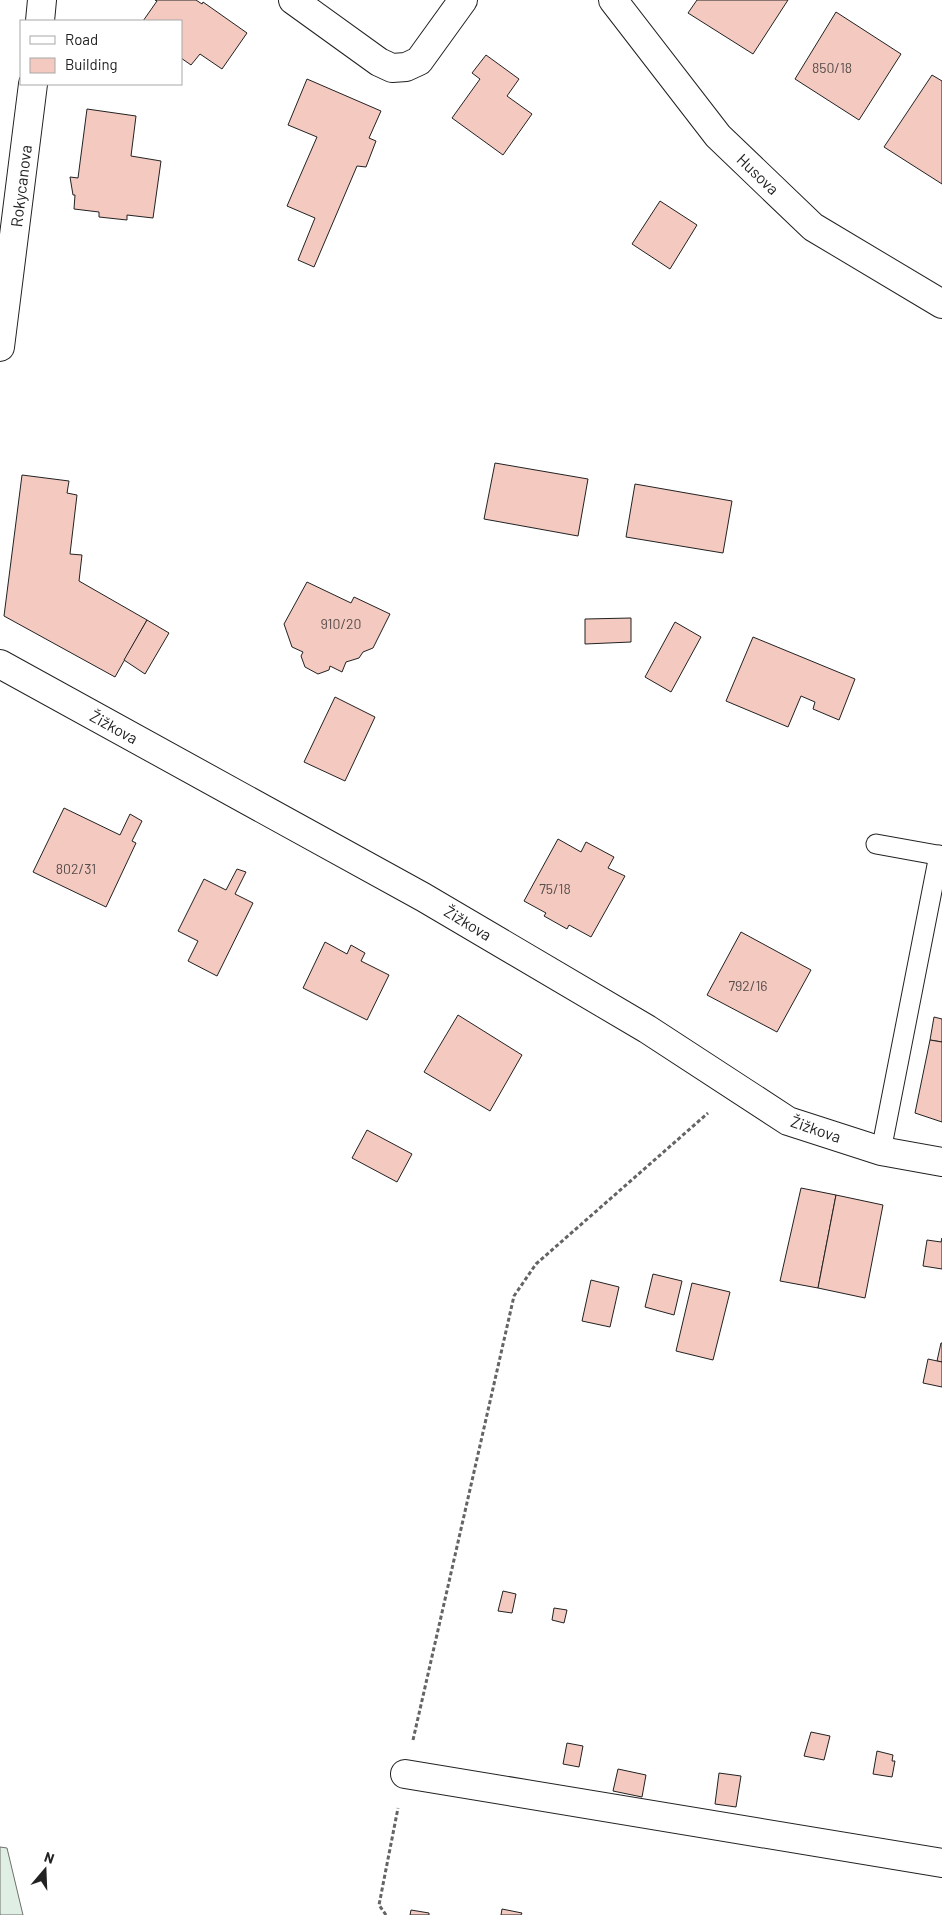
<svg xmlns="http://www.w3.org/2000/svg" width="942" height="1915" font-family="Barlow,sans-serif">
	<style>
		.green { fill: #e0efe3; stroke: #6f6f6f }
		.building { fill: #f3c9c0; stroke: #222 }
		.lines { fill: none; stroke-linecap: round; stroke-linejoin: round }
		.lane-casing { stroke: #222; stroke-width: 21 }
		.street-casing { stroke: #222; stroke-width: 30 }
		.path { stroke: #646464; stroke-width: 3; stroke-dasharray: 4 2.5; stroke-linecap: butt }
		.lane { stroke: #fff; stroke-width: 19 }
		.street { stroke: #fff; stroke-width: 28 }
		.labels { text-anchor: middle; stroke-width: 4; stroke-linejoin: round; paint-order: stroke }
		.number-label { font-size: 14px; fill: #564c4a }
		.street-label { font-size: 16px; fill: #222; stroke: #fff }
	</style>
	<rect width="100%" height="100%" fill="#fff"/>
	<path class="green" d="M0,1847l7,1 16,67h-23z"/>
	<g class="building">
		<path d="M155,0h41l6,4 1,-2 44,31 -25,36 -22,-15 -9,11 -10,-7v-37h-38l14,-20z"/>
		<path d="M697,0h91l-35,54 -65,-41z"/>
		<path d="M836,12l65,42 -42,66 -64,-41z"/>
		<path d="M486,55l33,24 -12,17 25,18 -29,41 -51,-37 28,-39 -8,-6z"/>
		<path d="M932,75l10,6v103l-58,-37z"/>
		<path d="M307,79l74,32 -12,27 7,3 -10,26 -9,-1 -43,101 -16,-7 17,-42 -28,-12 30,-69 -29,-12z"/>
		<path d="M87,109l49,7 -5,40 30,5 -8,57 -26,-3v5l-28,-3v-5l-25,-3 1,-14h-2l-3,-18 8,1z"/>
		<path d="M660,201l37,24 -27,44 -38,-25z"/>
		<path d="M495,463l93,16 -10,57 -94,-17z"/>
		<path d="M22,475l47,6 -2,12 10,2 -7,59 12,1 -3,26 68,39 -32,57 -111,-61z"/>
		<path d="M635,484l97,17 -9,52 -97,-16z"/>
		<path d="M307,582l44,21 3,-6 36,17 -17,34 -10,4 -4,6 -13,4 -4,10 -12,-6 -1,4 -11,4 -13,-7 -4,-11 2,-4 -11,-5 -8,-23z"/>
		<path d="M631,618v24l-46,2v-25z"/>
		<path d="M147,620l22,13 -24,41 -21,-14z"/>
		<path d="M675,622l26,15 -30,55 -26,-15z"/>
		<path d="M753,637l102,42 -16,41 -26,-11 2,-7 -14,-6 -13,31 -62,-26z"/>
		<path d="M335,697l40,20 -30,64 -41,-19z"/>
		<path d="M64,808l56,27 10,-21 12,7 -10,20 4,2 -30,64 -73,-35z"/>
		<path d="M558,839l23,13 5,-10 28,15 -6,11 17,8 -34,61 -22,-12 -2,4 -23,-13 2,-3 -22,-12z"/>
		<path d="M237,869l9,3 -11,22 18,9 -36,73 -29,-15 10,-20 -20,-10 26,-52 22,11z"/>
		<path d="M741,932l70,38 -34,62 -70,-37z"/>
		<path d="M325,942l22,12 4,-9 14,8 -4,8 28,14 -22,45 -64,-32z"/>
		<path d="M458,1015l64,40 -32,56 -66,-39z"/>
		<path d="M934,1017l8,2v23l-12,-2z"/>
		<path d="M930,1040l12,2v80l-27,-9z"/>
		<path d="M367,1130l45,24 -15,28 -45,-24z"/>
		<path d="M801,1188l35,7 -18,93 -38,-7z"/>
		<path d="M836,1195l47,10 -18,93 -47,-10z"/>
		<path d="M942,1238v31l-19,-3 4,-26 14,2z"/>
		<path d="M653,1274l29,7 -8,34 -29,-8z"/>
		<path d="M591,1280l28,7 -9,40 -28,-6z"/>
		<path d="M692,1283l38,9 -17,68 -37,-9z"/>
		<path d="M941,1343h1v19l-5,-1z"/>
		<path d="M928,1359l14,3v25l-19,-4z"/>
		<path d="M503,1591l13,3 -4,19 -14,-2z"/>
		<path d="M554,1608l13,2 -3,13 -12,-3z"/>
		<path d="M811,1732l19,4 -6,24 -20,-4z"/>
		<path d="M567,1743l16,3 -4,21 -16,-3z"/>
		<path d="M877,1751l16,4 -1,6h3l-3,16 -19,-3z"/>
		<path d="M618,1769l28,6 -4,22 -29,-6z"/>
		<path d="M719,1773l22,3 -5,31 -21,-3z"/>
		<path d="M502,1909l20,4 -1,2h-20z"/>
		<path d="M411,1910l18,3v2h-19z"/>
	</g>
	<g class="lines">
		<defs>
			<g id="lane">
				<path d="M876,844l66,12"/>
				<path d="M881,1151l58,-296"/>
			</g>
			<g id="street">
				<path d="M293,0l86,62 13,6 14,-1 13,-6 44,-61"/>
				<path d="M613,0l105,136 95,91 129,77"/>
				<path d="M40,21l2,-21"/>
				<path d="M0,347l33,-263"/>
				<path d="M0,664l423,233 224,132 141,92 93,30 61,11"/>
				<path d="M405,1774l537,89"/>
			</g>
		</defs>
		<use href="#lane" class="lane-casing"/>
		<use href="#street" class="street-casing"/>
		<g class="path">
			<path d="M413,1740l101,-444 22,-32 172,-151"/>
			<path d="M386,1915l-7,-10 19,-97"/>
		</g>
		<use href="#lane" class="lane"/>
		<use href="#street" class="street"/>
	</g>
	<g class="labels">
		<g class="number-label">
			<text x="832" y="73">850/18</text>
			<text x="341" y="629">910/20</text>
			<text x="76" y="874">802/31</text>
			<text x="555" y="894">75/18</text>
			<text x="748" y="991">792/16</text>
		</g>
		<g class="street-label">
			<text transform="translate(758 174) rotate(44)" y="6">Husova</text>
			<text transform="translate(21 186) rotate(-83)" y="6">Rokycanova</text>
			<text transform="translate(114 727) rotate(29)" y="6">Žižkova</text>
			<text transform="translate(468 923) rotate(31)" y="6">Žižkova</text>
			<text transform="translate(816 1129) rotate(19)" y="6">Žižkova</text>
		</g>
	</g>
	<rect x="20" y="20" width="162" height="65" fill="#ffffff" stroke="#a7a7a7"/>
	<rect x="30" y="36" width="25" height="8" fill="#ffffff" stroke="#a7a7a7"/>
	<text x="65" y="45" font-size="15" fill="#222222">Road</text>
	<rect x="30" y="58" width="25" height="15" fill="#f3c9c0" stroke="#a7a7a7"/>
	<text x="65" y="70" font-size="15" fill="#222222">Building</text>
	<g transform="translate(45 1870) rotate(19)" stroke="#ffffff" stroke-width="4" paint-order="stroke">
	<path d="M0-4L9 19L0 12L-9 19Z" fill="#222222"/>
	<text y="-8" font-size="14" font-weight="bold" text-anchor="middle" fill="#222222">N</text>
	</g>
</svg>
